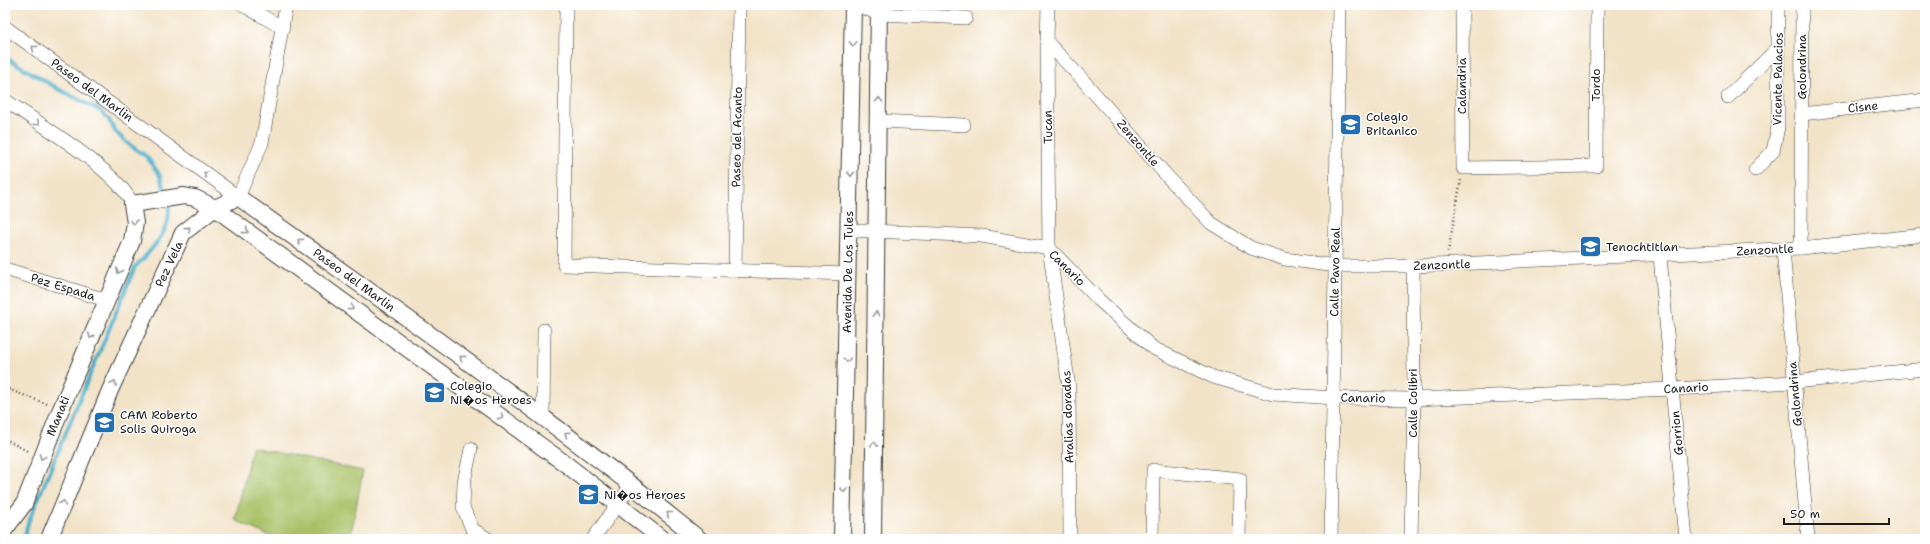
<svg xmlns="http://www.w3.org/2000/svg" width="1930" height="544" font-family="'Shantell Sans',sans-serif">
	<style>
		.grass { fill: #a8c166; stroke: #626e41 }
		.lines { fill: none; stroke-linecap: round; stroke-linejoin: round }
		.stream { stroke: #4aadc9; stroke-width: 4 }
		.minor-casing { stroke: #3c3a36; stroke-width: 14 }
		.tertiary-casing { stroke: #3c3a36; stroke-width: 18 }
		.path { stroke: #3c3a36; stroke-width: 2.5; stroke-dasharray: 1 3; stroke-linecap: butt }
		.minor { stroke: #fff; stroke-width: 13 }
		.tertiary { stroke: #fff; stroke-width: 16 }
		.oneway { stroke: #999 }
		.labels { text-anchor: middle; stroke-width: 3; stroke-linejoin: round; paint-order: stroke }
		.street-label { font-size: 12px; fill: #1c1c1c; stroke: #fff }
		.poi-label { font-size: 12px; fill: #1c1c1c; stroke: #fff; text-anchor: start }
	</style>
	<rect width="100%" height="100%" fill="#fff"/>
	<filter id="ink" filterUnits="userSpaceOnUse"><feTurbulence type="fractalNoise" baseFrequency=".025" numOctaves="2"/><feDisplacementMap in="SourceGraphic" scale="8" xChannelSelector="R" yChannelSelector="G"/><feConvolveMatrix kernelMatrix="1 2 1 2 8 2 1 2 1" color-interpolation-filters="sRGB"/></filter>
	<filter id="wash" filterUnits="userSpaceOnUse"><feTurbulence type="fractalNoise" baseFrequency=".012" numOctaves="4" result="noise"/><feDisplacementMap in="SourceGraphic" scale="16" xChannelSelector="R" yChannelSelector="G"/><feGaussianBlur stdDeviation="0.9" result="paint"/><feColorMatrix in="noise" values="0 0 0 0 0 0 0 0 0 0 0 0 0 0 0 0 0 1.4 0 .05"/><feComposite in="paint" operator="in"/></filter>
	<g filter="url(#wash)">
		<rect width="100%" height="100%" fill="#f2e3c8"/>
		<path class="grass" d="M252,447l111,24 -13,68h-74l-41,-19z"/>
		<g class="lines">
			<g class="stream">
				<path d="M5,57l55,33 41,21 8,9 6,11 12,12 20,14 12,17 7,20"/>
				<path d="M24,539l4,-16 107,-256c16,-16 39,-39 33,-64"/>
			</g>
		</g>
	</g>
	<g filter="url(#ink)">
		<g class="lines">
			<defs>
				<g id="minor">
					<path d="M243,5l40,23"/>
					<path d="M566,5l-2,260 284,9"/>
					<path d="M857,5l22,9 87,4"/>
					<path d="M1048,5l-1,37 2,206 20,139 1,152"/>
					<path d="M1462,5l1,163 133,-2 1,-161"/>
					<path d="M5,27l233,170 24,-54 24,-138"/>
					<path d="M1047,42l34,36 86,98 44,47 40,25 34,11 50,7h78l388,-18 124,-13"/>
					<path d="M1728,97l50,-49"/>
					<path d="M5,100c30,21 115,72 127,104"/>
					<path d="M1802,114l123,-14"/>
					<path d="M879,121l85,4"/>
					<path d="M1755,170l18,-19 5,-24v-122"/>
					<path d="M850,230l132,6 67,12 50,52 54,48 60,29 60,17 61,4 80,1 259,-10 121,-7 131,-13"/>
					<path d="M1801,248l1,-243"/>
					<path d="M1783,249l25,290"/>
					<path d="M1660,256l26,283"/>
					<path d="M5,269l101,31"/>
					<path d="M735,270l4,-265"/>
					<path d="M543,416l1,-86"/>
					<path d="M471,449l-7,33 -1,25 9,22 16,10"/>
					<path d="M593,539l39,-55"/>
					<path d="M1152,539l1,-69 87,9 -1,60"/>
					<path d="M1331,539l8,-534"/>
					<path d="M1411,539l3,-140 -1,-133"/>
				</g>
				<g id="tertiary">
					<path d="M5,529l19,-25 37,-95 71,-168 3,-18 -3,-19 52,-8 11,2 20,10 352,257 95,74"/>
					<path d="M49,539l62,-151 72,-155 32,-25 23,-11c156,112 313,221 461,342"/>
					<path d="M842,539l11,-534"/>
					<path d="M873,539l6,-534"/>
				</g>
			</defs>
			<use href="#minor" class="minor-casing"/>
			<use href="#tertiary" class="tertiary-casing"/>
			<g class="path">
				<path d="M1448,252l13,-72"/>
				<path d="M5,388l42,16"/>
				<path d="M5,439l24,13"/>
			</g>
			<use href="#minor" class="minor"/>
			<use href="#tertiary" class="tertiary"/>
		</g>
		<defs><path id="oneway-chevron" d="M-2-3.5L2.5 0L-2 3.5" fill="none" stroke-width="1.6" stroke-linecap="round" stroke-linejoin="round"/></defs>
		<g class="oneway">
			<use href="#oneway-chevron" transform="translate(853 44) rotate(91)"/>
			<use href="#oneway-chevron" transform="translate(34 48) rotate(-144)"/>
			<use href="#oneway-chevron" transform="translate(879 100) rotate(-90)"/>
			<use href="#oneway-chevron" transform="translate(37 123) rotate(35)"/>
			<use href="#oneway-chevron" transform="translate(206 174) rotate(-145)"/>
			<use href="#oneway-chevron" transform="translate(851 174) rotate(91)"/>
			<use href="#oneway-chevron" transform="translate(134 222) rotate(89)"/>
			<use href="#oneway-chevron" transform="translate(188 229) rotate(-41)"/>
			<use href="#oneway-chevron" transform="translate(246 231) rotate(37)"/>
			<use href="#oneway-chevron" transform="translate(300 241) rotate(-144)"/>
			<use href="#oneway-chevron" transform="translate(119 271) rotate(114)"/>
			<use href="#oneway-chevron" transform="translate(351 308) rotate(36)"/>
			<use href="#oneway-chevron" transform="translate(876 314) rotate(-89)"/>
			<use href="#oneway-chevron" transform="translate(91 336) rotate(112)"/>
			<use href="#oneway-chevron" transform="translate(462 358) rotate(-144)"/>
			<use href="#oneway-chevron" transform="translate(847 360) rotate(91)"/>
			<use href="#oneway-chevron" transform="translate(114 383) rotate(-65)"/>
			<use href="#oneway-chevron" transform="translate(501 417) rotate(36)"/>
			<use href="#oneway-chevron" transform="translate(567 434) rotate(-143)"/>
			<use href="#oneway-chevron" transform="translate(874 444) rotate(-89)"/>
			<use href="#oneway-chevron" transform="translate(42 457) rotate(111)"/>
			<use href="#oneway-chevron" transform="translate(844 490) rotate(91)"/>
			<use href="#oneway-chevron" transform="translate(63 503) rotate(-68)"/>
			<use href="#oneway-chevron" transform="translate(669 514) rotate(-141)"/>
		</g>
	</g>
	<defs>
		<symbol id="school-square" viewBox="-11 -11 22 22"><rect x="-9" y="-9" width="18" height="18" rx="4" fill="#1f6fb2" stroke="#fff"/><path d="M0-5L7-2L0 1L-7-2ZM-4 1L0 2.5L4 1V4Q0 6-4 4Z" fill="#fff"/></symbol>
		<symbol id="university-square" viewBox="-11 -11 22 22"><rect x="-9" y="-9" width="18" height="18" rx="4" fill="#1f6fb2" stroke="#fff"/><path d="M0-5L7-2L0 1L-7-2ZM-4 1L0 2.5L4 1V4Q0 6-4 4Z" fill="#fff"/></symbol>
	</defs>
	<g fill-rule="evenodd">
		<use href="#school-square" x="1338" y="112" width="25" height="25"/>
		<use href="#school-square" x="1578" y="234" width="25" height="25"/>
		<use href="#university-square" x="422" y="380" width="25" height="25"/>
		<use href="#school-square" x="92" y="410" width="25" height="25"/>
		<use href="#school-square" x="576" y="482" width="25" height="25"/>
	</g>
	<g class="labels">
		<g class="street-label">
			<text transform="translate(1802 67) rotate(-90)" y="4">Golondrina</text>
			<text transform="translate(1778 79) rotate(-89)" y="4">Vicente Palacios</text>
			<text transform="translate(1596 85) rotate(-90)" y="4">Tordo</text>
			<text transform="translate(1462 86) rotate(-90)" y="4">Calandria</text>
			<text transform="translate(92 90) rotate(36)" y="4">Paseo del Marlin</text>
			<text transform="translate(1863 107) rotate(-6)" y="4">Cisne</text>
			<text transform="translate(1048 127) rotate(-91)" y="4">Tucan</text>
			<text transform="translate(737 137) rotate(-89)" y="4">Paseo del Acanto</text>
			<text transform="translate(1138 143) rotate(49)" y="4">Zenzontle</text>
			<text transform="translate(1765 250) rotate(-3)" y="4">Zenzontle</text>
			<text transform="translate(169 264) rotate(-65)" y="4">Pez Vela</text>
			<text transform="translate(1442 265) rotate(-2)" y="4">Zenzontle</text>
			<text transform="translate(1067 268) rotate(45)" y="4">Canario</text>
			<text transform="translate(848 272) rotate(-89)" y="4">Avenida De Los Tules</text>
			<text transform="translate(1335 272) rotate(-89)" y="4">Calle Pavo Real</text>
			<text transform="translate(354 280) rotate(36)" y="4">Paseo del Marlin</text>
			<text transform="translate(63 287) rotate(17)" y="4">Pez Espada</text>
			<text transform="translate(1686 388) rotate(-3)" y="4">Canario</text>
			<text transform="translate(1795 394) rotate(-95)" y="4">Golondrina</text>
			<text transform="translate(1363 398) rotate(1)" y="4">Canario</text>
			<text transform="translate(1413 403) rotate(-90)" y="4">Calle Colibri</text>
			<text transform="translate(58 416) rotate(-68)" y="4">Manati</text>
			<text transform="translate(1068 417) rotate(-92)" y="4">Aralias doradas</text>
			<text transform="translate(1677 433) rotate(-95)" y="4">Gorrion</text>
		</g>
		<g class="poi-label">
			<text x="1366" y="121">Colegio<tspan x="1366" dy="14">Britanico</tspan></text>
			<text x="1606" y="251">Tenochtitlan</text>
			<text x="450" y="390">Colegio<tspan x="450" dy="14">Ni�os Heroes</tspan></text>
			<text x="120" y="419">CAM Roberto<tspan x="120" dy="14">Solis Quiroga</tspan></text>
			<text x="604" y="499">Ni�os Heroes</text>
		</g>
	</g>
	<rect width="1930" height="544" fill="none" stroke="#fff" stroke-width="20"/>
	<path d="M1784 518v6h105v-6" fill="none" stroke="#1c1c1c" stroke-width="2"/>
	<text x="1790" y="518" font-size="12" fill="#1c1c1c" stroke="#ffffff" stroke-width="3" paint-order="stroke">50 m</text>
</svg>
